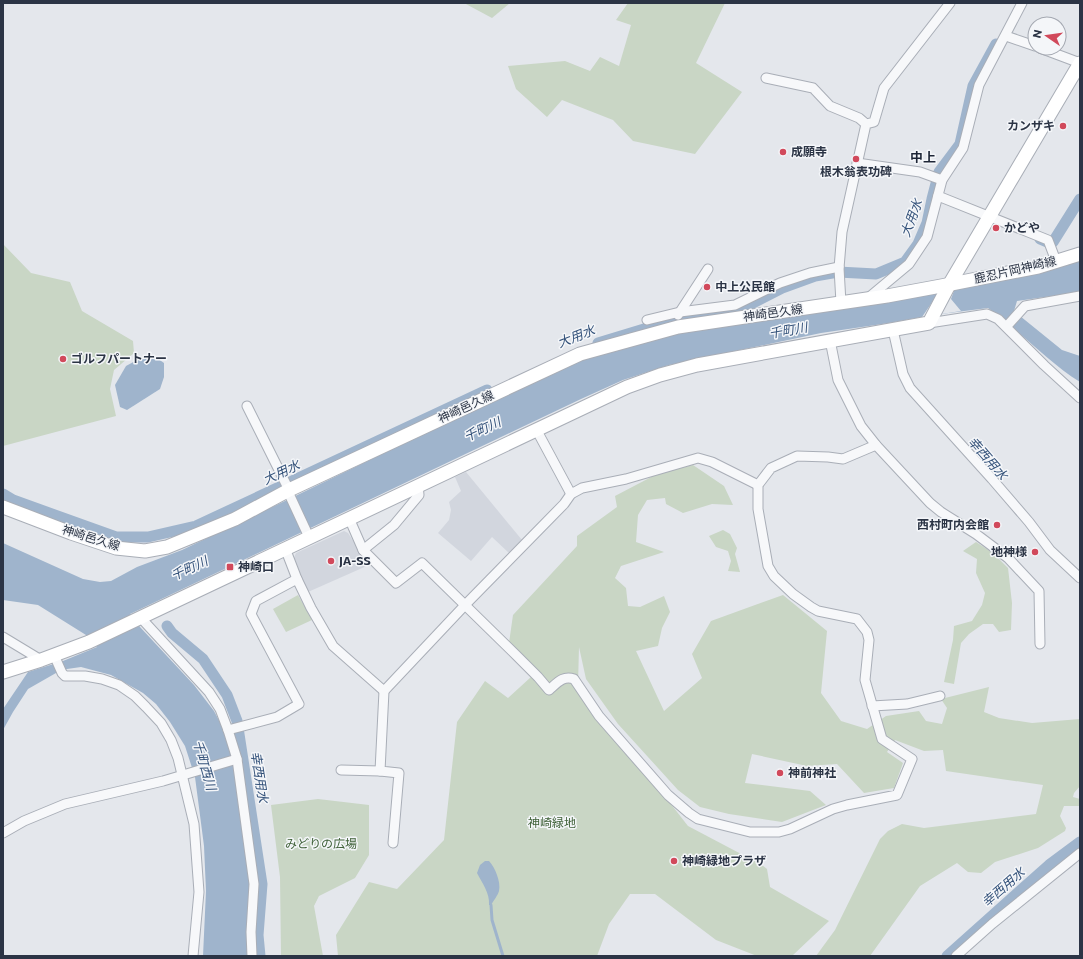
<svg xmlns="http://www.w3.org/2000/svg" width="1083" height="959" font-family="Commissioner,'Noto Sans JP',sans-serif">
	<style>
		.built { fill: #d2d6de }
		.green { fill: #c9d6c5 }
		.water { fill: #9fb4cc }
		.pier { fill: #e4e7ec }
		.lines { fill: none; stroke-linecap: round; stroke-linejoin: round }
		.stream { stroke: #9fb4cc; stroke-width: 3 }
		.canal { stroke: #9fb4cc; stroke-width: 11 }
		.street-casing { stroke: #a9aeb7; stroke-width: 11 }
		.secondary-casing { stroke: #a9aeb7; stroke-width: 15 }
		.street { stroke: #f7f8fa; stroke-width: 9 }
		.secondary { stroke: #fff; stroke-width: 13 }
		.poi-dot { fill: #d1495b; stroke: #f4f6f9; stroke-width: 1.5 }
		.labels { text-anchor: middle; stroke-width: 3; stroke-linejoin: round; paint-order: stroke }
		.poi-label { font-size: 12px; font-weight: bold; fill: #2b3445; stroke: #f4f6f9; text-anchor: start }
		.street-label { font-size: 12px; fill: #2b3445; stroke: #f4f6f9 }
		.park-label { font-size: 12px; fill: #3f6138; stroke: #f4f6f9 }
		.neighbourhood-label { font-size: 13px; font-weight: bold; fill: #1d2536; stroke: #f4f6f9 }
		.water-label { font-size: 13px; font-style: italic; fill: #34527a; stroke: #f4f6f9 }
	</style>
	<rect width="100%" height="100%" fill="#e4e7ec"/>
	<g class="built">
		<path d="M466,472l56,68 -12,14 -18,-17 -21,24 -33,-28 11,-13 2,-10 -2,-8 12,-11 -6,-14z"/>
		<path d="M344,531l4,2 21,32 -61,27 -14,-34 2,-5z"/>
	</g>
	<g class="green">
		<path d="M464,3h46l-18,15z"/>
		<path d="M628,3h97l-29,60 46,29 -47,62 -62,-13 -20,-21 -51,-20 -15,17 -31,-28 -8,-23 57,-5 25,10 10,-14 19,9 12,-41 -15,-5z"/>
		<path d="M3,244l28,29 39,9 12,29 51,30 1,12 -20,17 -4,19 6,27 -113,30z"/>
		<path d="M693,465l31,21 9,19 -21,-1 -29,9 -17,-9 -1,-6 -18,2 -9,15 -2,27 28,10 -43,14 -6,12 11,10 2,18 12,1 24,-11 6,16 -8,16 -4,18 -22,5 28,60 38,-33 -10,-24 19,-33 72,-26 44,36 -6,62 20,28 26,8 19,-13 33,-5 7,10 16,3 5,-16 -6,-9 48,-12 -5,25 15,6 33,5 48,-4v67l-6,7 -1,4 7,2v7h-16l-4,10 6,12 -1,3 -27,17 -43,14 -14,11 -13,-1 -11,-9 -37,23 -50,70h-54l19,-26 45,-91 8,-8 14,-7 22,4 112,-14 7,-29 -97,-14 -3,-21 -19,1 -29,-11 -8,12 16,11 -9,25 -30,5 -27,-29 -30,2 -55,-12 -7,29 65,8 16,14 -44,17 -53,-8 -29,-7 -22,-17 -60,-66 -32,-45 -7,-32 -1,38 110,141 74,39 5,4 3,18 59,34 -37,35h-35l-41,-16 -61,-46h-25l-21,30 -12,32h-259l-2,-21 33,-53 28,7 47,-49 13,-118 28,-41 23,17 23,-21 -22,-34 4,-28 64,-69v-10l40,-29 -2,-11 42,-22z"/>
		<path d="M723,530l7,4 7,14 -2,6 5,18 -12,-1 3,-10 -3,-10 -12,-4 -7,-11z"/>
		<path d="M976,542l17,11 15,15 4,35 -1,27 -12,2 -6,-8h-10l-14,10 -8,9 -7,41 -10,-2 9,-42 1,-14 18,-5 10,-16 3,-12 -9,-20 1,-14 -14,-8z"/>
		<path d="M298,595l14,25 -26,12 -13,-23z"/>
		<path d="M318,799l51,6v50l-14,23 -36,18 -5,10 9,50h-42l-1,-79 -9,-72z"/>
	</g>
	<g class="water">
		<path d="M1080,259v33l-63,9 -3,10 48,39 18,6v26c-33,-21 -60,-51 -92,-74l-55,7 -44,8 -68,10 -152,32 -46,15 -42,19 -451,215 10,13 54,58 20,26 10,19 9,33 17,124 -2,69h-45l3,-65 -2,-45 -9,-69 -10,-31 -15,-24 -14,-18 -13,-11 -32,-18 -30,-8 -14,2 -11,4 -28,16 -15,23 -10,18v-21l25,-37 35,-11 34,-14 -11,-12 -48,-30 -35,-5v-57l80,36 17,3 11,-1 26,-14 45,-17 103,-49 291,-141 97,-27z"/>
		<path d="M154,356l10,7v14l-4,12 -33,21 -7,-3 -5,-22 11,-19 11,-6z"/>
		<path d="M485,861h4c6,6 12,21 10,30 -1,4 -5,9 -8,14h-2c1,-12 -7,-22 -12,-32l3,-8z"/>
	</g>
	<path class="pier" d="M955,288l-4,11 10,12 -39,6 15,-22 -3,-4z"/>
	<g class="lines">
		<path class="stream" d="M491,905l1,15 11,36"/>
		<g class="canal">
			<path d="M1040,239l7,3h6l27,-43"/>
			<path d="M598,343l79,-24 35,-6 25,-2 45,-23 33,-12 23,-4 38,2 29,-12 13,-18 9,-21 5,-24 7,-27 21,-28 13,-58 23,-42"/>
			<path d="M3,494l10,6 103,37h32l48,-11 291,-136"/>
			<path d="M167,626l5,7 31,26 24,36 10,26 25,163 -4,51 2,21"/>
			<path d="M947,956l102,-91 31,-23"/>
		</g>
		<defs>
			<g id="street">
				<path d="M1006,36l29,10"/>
				<path d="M1040,48l40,15"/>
				<path d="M766,78l47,10 17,18 29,12 7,6"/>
				<path d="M857,163l63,9 22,8"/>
				<path d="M938,196l110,44 8,21"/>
				<path d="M867,299l42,-35 18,-27 15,-57 21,-32 16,-63 43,-82"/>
				<path d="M841,303l-2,-35 3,-36 24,-108 8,-2 10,-34 66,-85"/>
				<path d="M678,315l30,-46"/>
				<path d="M647,320l33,-8 55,-7 45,-22 30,-10 29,-6"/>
				<path d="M929,323l58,-9 11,5 46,46 36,33"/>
				<path d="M1007,326l18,-20 55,-10"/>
				<path d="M893,330l10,44 7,14 82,91 37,43 21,28 30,28"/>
				<path d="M830,340l8,40 23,46 15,19 54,58 11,9 35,22 32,24 31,33 1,53"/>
				<path d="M247,406l42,84 1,6 19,41"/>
				<path d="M536,429l35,65"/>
				<path d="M349,518l14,32 33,33 26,-20 94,92 22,22 11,13c8,-7 14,-15 25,-11l25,37 69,79 21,18 9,6 52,13h29l11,-3 43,-20 14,-4 50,-10 15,-36 -30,-20 -17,-59 4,-40 -2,-8 -10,-13 -39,-8 -7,-4 -18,-13 -19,-18 -6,-10 -10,-57v-24l13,-17 26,-12 31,1 15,2 33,-14"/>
				<path d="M285,548l12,31"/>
				<path d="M363,550l31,-25 25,-30 -1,-10"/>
				<path d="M141,618l68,74 11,17 8,21 9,29 17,125 -3,48 1,24"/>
				<path d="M3,637l38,23"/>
				<path d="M54,655l8,18 3,3h20l17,3 17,6 16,11 11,11 15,16 10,17 7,18 16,66 5,68 -6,64"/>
				<path d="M384,691l-4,80 19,2 -6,70"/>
				<path d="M872,706l35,-2 33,-8"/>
				<path d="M228,730l49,-13 22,-13 -48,-90 5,-13 41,-22 14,29 22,38 51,45 82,-87 98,-100 7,-10 11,-6 44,-9 72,-21 14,4 46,23"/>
				<path d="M341,770l39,1"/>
				<path d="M3,833l21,-12 41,-17 98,-23 74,-22"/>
				<path d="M956,956l36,-32 88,-71"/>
			</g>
			<g id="secondary">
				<path d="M3,507l68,26 45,15 29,3 22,-4 68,-28 54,-29 291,-136 98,-27 209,-31 54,-10 97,-19 42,-13"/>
				<path d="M3,672l38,-12 48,-18 538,-255 33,-12 37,-10 232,-42 20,-38 131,-222"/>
			</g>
		</defs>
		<use href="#street" class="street-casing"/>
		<use href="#secondary" class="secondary-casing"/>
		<use href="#street" class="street"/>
		<use href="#secondary" class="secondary"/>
	</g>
	<g class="poi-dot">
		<circle cx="1063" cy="126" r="4"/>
		<circle cx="783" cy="152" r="4"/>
		<circle cx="856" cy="159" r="4"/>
		<circle cx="996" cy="228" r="4"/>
		<circle cx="707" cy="287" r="4"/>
		<circle cx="63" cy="359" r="4"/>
		<circle cx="997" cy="525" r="4"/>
		<circle cx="1035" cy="552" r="4"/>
		<circle cx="331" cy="561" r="4"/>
		<rect x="226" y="563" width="8" height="8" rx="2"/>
		<circle cx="780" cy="773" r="4"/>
		<circle cx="674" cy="861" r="4"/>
	</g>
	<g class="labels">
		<g class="poi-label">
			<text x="1055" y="130" text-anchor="end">カンザキ</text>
			<text x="791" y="156">成願寺</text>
			<text x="856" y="176" text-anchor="middle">根木翁表功碑</text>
			<text x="1004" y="232">かどや</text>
			<text x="715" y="291">中上公民館</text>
			<text x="71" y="363">ゴルフパートナー</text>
			<text x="989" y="529" text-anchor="end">西村町内会館</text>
			<text x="1027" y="556" text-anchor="end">地神様</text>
			<text x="339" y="565">JA-SS</text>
			<text x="238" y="571">神崎口</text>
			<text x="788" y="777">神前神社</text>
			<text x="682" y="865">神崎緑地プラザ</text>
		</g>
		<g class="street-label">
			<text transform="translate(1015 270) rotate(-13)" y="4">鹿忍片岡神崎線</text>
			<text transform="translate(773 313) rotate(-8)" y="4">神崎邑久線</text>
			<text transform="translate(466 407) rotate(-25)" y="4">神崎邑久線</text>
			<text transform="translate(91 538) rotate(17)" y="4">神崎邑久線</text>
		</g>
		<g class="park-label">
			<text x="552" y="827">神崎緑地</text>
			<text x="321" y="848">みどりの広場</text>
		</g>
		<g class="neighbourhood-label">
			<text x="923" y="162">中上</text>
		</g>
		<g class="water-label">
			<text transform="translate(911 218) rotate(-70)" y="5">大用水</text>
			<text transform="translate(788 330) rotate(-10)" y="5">千町川</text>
			<text transform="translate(576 336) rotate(-21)" y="5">大用水</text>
			<text transform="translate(482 429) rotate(-25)" y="5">千町川</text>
			<text transform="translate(988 458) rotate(49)" y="5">幸西用水</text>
			<text transform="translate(281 472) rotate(-25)" y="5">大用水</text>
			<text transform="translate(189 568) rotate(-25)" y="5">千町川</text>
			<text transform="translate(205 765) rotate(74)" y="5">千町西川</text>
			<text transform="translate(260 777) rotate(81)" y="5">幸西用水</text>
			<text transform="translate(1003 887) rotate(-41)" y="5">幸西用水</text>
		</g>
	</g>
	<rect width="1083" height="959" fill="none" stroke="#2b3445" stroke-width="8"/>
	<g transform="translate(1047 36) rotate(283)"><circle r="19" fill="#f4f6f9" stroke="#a4a8b1"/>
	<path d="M0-3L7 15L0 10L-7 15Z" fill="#d1495b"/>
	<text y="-6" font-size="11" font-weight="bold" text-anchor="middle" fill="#2b3445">N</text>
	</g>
</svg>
